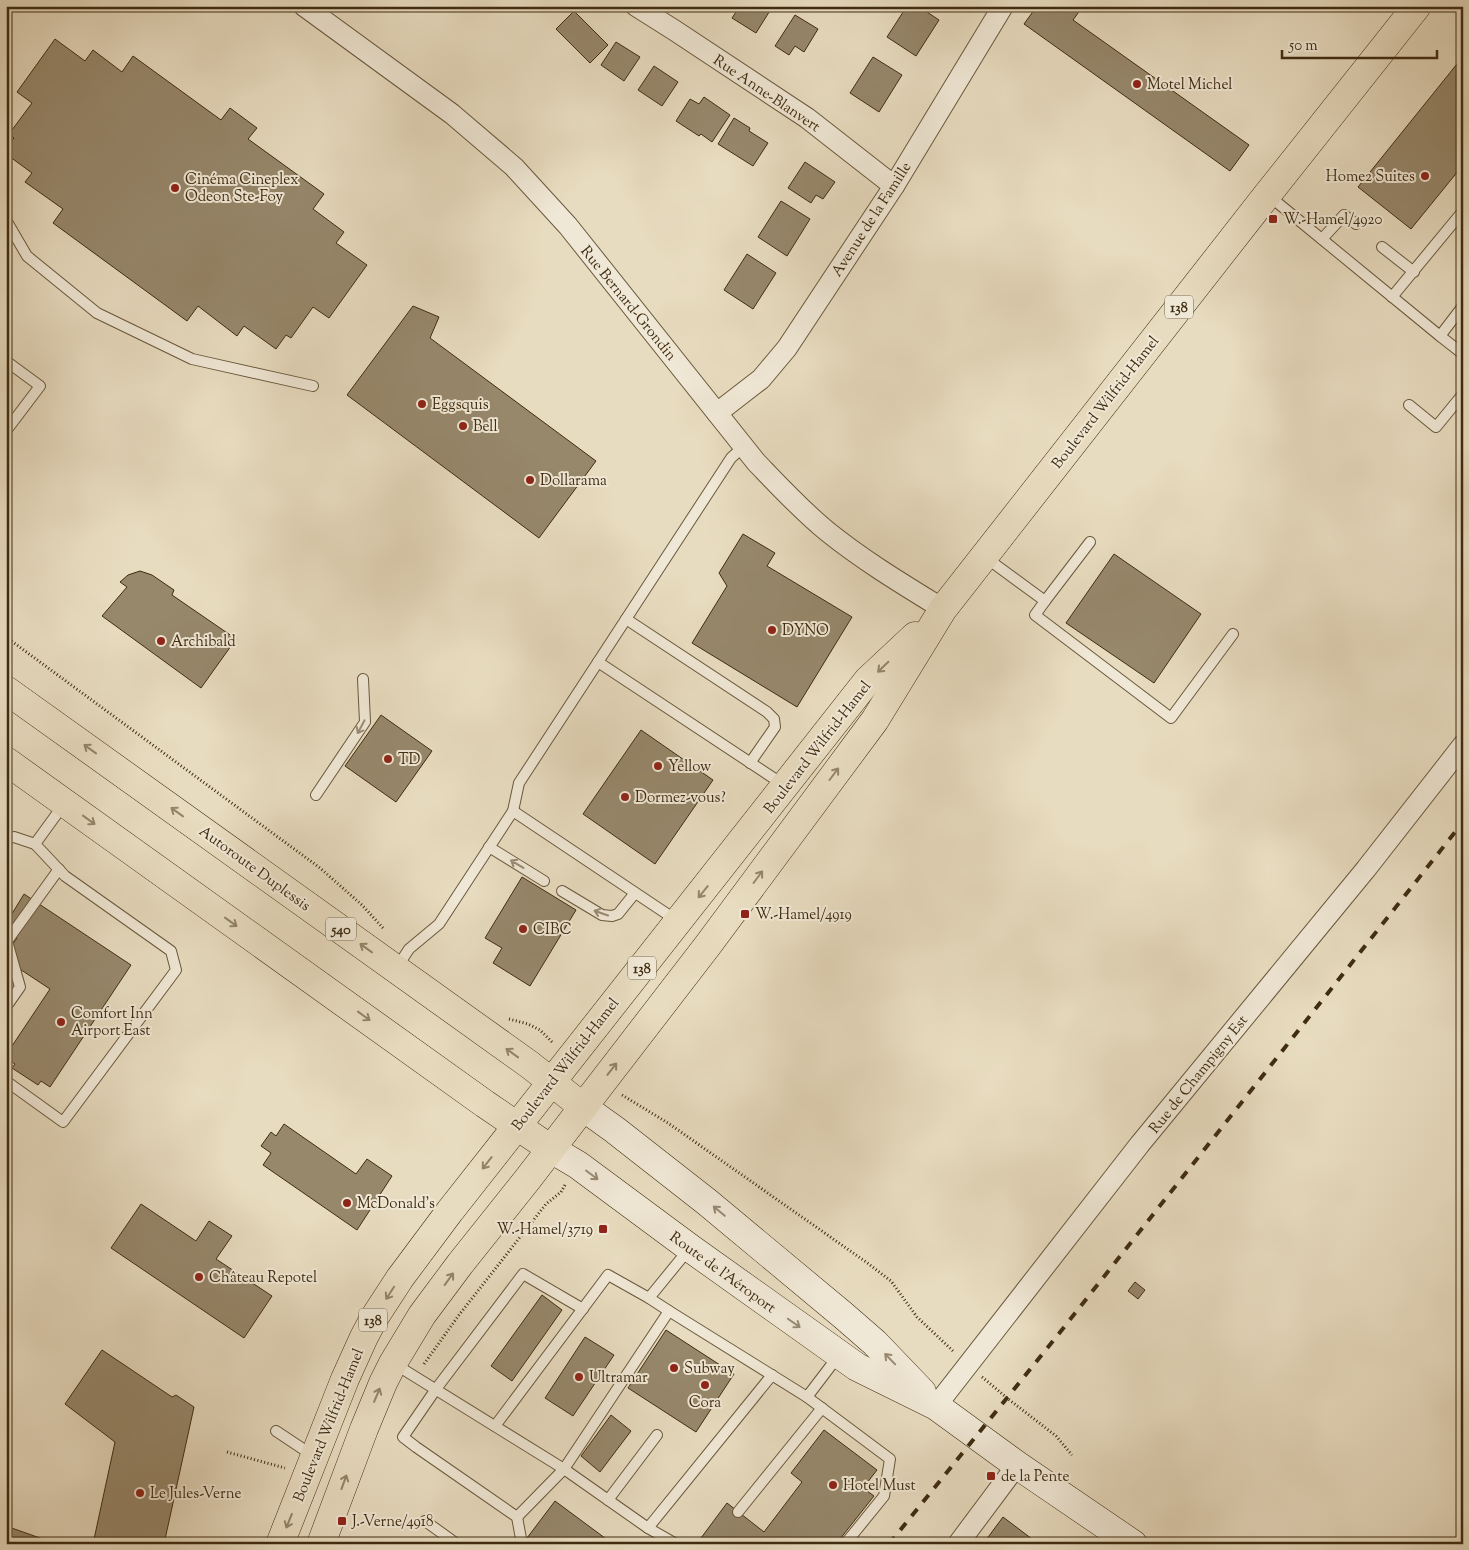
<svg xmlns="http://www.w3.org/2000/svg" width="1469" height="1550" font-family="'Sorts Mill Goudy',serif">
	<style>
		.building { fill: #97886c; stroke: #3f2c10 }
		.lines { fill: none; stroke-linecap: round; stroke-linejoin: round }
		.lane-casing { stroke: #69583c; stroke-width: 12 }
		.street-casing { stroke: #69583c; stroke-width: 22 }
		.secondary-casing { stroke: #3f2c10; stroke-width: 29 }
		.primary-casing { stroke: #3f2c10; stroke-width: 29 }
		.highway-casing { stroke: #3f2c10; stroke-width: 29 }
		.path { stroke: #3f2c10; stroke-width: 3; stroke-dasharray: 1 2.5; stroke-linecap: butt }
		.lane { stroke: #f0e8d6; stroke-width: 10 }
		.street { stroke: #f0e8d6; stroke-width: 20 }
		.secondary { stroke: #f0e8d6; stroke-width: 28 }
		.primary { stroke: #e8dcc0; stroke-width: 28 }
		.highway { stroke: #e8dcc0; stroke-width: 28 }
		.rail { stroke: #3f2c10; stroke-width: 4; stroke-dasharray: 9 9; stroke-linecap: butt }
		.oneway { stroke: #948468 }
		.oneway2 { stroke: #988a73 }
		.poi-dot { fill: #8f2418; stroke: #f0e8d6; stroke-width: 2 }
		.labels { text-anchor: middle; stroke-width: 4; stroke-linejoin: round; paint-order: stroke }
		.shield { fill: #f0e8d6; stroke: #74644b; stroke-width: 1 }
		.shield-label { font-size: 14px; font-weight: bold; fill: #3f2c10 }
		.poi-label { font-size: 15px; fill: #3f2c10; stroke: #f0e8d6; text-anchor: start }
		.street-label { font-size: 15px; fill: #3f2c10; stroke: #f0e8d6 }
	</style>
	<rect width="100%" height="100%" fill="#e8dcc0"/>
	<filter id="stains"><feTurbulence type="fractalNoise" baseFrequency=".004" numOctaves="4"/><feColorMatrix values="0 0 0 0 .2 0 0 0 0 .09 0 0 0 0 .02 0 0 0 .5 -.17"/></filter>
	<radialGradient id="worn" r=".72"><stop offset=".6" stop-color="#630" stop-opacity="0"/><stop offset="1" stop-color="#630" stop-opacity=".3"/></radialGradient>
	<g class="building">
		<path d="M740,6h27l4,3 -15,24 -24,-15z"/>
		<path d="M907,6h11l21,14 -23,36 -29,-19z"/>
		<path d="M1037,6h46l-10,14 176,125 -19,26 -206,-147z"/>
		<path d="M574,11l34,34 -18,18 -34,-34z"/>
		<path d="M795,15l23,14 -14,23 -9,-6 -6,9 -14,-9z"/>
		<path d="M55,39l30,22 8,-11 29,22 11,-16 88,64 9,-12 27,20 -9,11 76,55 -11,15 31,23 -8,11 31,22 -38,53 -16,-11 -22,31 -5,-3 -10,14 -32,-23 -7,10 -39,-30 -11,15 -134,-98 10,-14 -38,-27 7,-9 -26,-19v-6l8,-10 -5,-4 23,-31 -15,-11z"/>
		<path d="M616,42l24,15 -16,24 -23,-16z"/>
		<path d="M873,57l29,18 -23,37 -29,-19z"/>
		<path d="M1461,59l2,1v105l-52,64 -53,-42z"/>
		<path d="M654,66l24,16 -16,24 -24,-16z"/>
		<path d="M704,97l26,18 -18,27 -11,-8 -2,2 -23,-15 14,-22 9,5z"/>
		<path d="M734,118l16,10 -1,3 19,12 -15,23 -35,-22z"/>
		<path d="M805,162l30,20 -12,17 -7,-4 -5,8 -23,-15z"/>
		<path d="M781,201l29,18 -23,37 -29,-19z"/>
		<path d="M747,254l29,19 -23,36 -29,-19z"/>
		<path d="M413,306l26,11 -9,21 166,123 -57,77 -192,-143z"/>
		<path d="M743,534l32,19 -8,13 85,51 -55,90 -105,-64 35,-57 -8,-13z"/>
		<path d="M1114,554l87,60 -47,69 -88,-60z"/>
		<path d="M140,571l12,4 22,15 -2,5 64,44 -35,49 -99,-72 25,-29 -7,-5 8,-7z"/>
		<path d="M381,715l51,36 -36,51 -51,-36z"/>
		<path d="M641,730l72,50 -58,84 -72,-50z"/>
		<path d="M522,877l54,33 -46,76 -37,-23 9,-15 -17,-10z"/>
		<path d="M24,894l107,71 -81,122 -9,-6 -3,4 -26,-17 3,-4 -9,-6v-3l44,-66 -44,-29v-6l11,-16 -8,-6 -2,-10z"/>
		<path d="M284,1124l72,50 11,-15 25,17 -35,54 -94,-65 8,-12 -10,-7 10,-14 5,4z"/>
		<path d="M141,1204l55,37 13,-20 23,15 -16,23 56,37 -28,42 -133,-90z"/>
		<path d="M1135,1282l10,8 -7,9 -10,-8z"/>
		<path d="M542,1295l20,15 -50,71 -21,-15z"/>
		<path d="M666,1330l68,44 -38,58 -68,-44z"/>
		<path d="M585,1337l29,18 -41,61 -28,-18z"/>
		<path d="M102,1350l70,47 4,-2 18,12 -30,137h-71l22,-102 -50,-38z"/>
		<path d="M611,1415l20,16 -31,41 -19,-16z"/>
		<path d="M824,1430l53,40 -14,18 11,8 -38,48h-128l-7,-6 26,-35 37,29 38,-50 -11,-9z"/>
		<path d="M555,1501l58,43h-79l-7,-6z"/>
		<path d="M1003,1517l33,25 -1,2h-52z"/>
		<path d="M6,1526l51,18h-51z"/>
	</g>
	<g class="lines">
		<defs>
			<g id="lane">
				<path d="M1268,195l172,141 23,-30"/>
				<path d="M6,220l21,36 70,57 95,46 121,27"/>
				<path d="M1322,239l22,-24 12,9"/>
				<path d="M1382,247l32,25"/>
				<path d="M1392,297l71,-86"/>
				<path d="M1440,336l23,18"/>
				<path d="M6,361l34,25 -34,45"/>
				<path d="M1409,405l27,22 27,-33"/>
				<path d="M744,446l-13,12 -133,204 186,123"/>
				<path d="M985,557l60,44 -10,14 136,103 62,-84"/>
				<path d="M1045,601l45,-59"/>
				<path d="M626,619l141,93 7,7 1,8 -25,36"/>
				<path d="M316,795l49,-73 -2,-43"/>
				<path d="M513,811l163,109"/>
				<path d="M6,839l8,-2 21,7"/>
				<path d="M489,847l55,34"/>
				<path d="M562,891l40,24 10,1 6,-2 17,-21"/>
				<path d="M396,969l13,-20 30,-25 74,-113 6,-28 79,-121"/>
				<path d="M6,1007l14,-20 -13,-46 52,-72"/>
				<path d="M6,1081l57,41 113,-152 -5,-19 -106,-75 -30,-32 29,-40"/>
				<path d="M669,1311l138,86"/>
				<path d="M839,1355l-32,42 83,62 -6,37 -39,48"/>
				<path d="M393,1363l171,106 84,59"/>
				<path d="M495,1426l113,-151 41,23"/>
				<path d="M276,1431l27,18 11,4"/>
				<path d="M608,1500l49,-65"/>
				<path d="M738,1512l84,-104"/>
				<path d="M517,1517l47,-48 105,-158 -20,-13 40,-49"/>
				<path d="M425,1521l32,23"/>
				<path d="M522,1544l-5,-27 -101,-70 -13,-10 33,-48 87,-115 60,35"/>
				<path d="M676,1544l-28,-16 124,-153"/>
			</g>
			<g id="street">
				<path d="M304,6l148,108 62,53 54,59 188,236c23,24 46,49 72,70 36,29 76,53 115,77"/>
				<path d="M636,6l38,24 133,88 87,68"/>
				<path d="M717,413l44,-34 26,-31 107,-162 109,-180"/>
				<path d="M936,1406l204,-262 226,-275 97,-124"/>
				<path d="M958,1544l59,-79"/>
			</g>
			<g id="secondary">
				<path d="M583,1107l32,23 92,72 137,114 31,27 47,49"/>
				<path d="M551,1149l27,16 112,83 167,119 79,39 81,59 116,79"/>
			</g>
			<g id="primary">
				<path d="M280,1544l65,-165 19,-42 10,-19 26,-40 50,-67 418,-531 47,-44"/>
				<path d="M321,1544l43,-115 19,-46 10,-20 29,-48 38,-51 67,-84 181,-235 167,-225 68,-111 324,-414 150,-189"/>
			</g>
			<g id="highway">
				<path d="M6,690l524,375 53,42"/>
				<path d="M6,761l479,343 66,45"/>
			</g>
		</defs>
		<use href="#lane" class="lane-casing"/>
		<use href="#street" class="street-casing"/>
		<use href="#secondary" class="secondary-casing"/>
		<use href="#primary" class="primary-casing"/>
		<use href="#highway" class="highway-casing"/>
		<g class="path">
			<path d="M6,637l314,231 42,37 21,23"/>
			<path d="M509,1019l19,5 12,6 13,13"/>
			<path d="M622,1095l46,28 198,139 25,19 26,36 36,34"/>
			<path d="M424,1364l35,-49 87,-111 15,-12 4,-7"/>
			<path d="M982,1377l25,21 49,38 16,19"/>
			<path d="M227,1452l58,16"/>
		</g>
		<use href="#lane" class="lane"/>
		<use href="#street" class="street"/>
		<use href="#secondary" class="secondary"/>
		<use href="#primary" class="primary"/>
		<use href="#highway" class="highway"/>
		<path class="rail" d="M889,1544l172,-213 402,-509"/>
	</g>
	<defs><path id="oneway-shaft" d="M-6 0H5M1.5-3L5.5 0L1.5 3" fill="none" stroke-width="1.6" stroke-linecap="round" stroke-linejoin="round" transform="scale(1.25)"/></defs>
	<g class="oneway">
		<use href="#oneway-shaft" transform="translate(883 667) rotate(136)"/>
		<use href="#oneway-shaft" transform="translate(90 749) rotate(-144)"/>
		<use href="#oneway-shaft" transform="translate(834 774) rotate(-53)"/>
		<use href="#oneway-shaft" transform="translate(177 812) rotate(-144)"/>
		<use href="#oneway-shaft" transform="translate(89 820) rotate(36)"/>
		<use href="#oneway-shaft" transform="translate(758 877) rotate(-53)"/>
		<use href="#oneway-shaft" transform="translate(703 892) rotate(129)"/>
		<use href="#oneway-shaft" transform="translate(231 922) rotate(36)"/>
		<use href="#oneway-shaft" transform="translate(366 948) rotate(-144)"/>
		<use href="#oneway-shaft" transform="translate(364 1016) rotate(36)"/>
		<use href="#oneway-shaft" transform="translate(512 1053) rotate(-144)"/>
		<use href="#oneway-shaft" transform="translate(612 1069) rotate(-52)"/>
		<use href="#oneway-shaft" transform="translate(487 1163) rotate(128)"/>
		<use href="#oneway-shaft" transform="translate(449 1279) rotate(-54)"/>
		<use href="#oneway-shaft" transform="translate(390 1293) rotate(123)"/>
		<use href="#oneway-shaft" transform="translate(377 1395) rotate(-67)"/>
		<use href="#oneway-shaft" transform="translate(344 1482) rotate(-70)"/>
		<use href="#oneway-shaft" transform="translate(289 1521) rotate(112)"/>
	</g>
	<g class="oneway2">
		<use href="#oneway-shaft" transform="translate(361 727) rotate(118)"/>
		<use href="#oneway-shaft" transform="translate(517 864) rotate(-149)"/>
		<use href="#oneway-shaft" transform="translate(601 913) rotate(-161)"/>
		<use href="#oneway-shaft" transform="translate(592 1175) rotate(37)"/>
		<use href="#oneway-shaft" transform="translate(719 1211) rotate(-140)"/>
		<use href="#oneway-shaft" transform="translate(794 1323) rotate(35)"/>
		<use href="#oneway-shaft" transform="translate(890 1359) rotate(-134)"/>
	</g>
	<g class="poi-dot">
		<circle cx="1137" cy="84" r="5"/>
		<circle cx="1425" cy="176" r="5"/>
		<circle cx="175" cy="188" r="5"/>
		<rect x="1268" y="214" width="10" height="10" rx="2.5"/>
		<circle cx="422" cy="404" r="5"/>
		<circle cx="463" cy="426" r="5"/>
		<circle cx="530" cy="480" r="5"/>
		<circle cx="772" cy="630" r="5"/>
		<circle cx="161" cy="641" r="5"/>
		<circle cx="388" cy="759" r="5"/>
		<circle cx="658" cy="766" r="5"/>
		<circle cx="625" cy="797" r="5"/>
		<rect x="740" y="909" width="10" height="10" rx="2.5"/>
		<circle cx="523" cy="929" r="5"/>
		<circle cx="61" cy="1022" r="5"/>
		<circle cx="347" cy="1203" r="5"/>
		<rect x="598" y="1224" width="10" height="10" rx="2.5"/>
		<circle cx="199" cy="1277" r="5"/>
		<circle cx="674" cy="1368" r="5"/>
		<circle cx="579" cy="1377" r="5"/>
		<circle cx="705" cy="1385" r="5"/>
		<rect x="986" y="1471" width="10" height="10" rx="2.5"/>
		<circle cx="833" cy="1485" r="5"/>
		<circle cx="140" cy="1493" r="5"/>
		<rect x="337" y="1516" width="10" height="10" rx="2.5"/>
	</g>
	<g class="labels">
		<g class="shield">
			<rect x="1165" y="295.5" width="28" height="23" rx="4"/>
			<rect x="326" y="917.5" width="30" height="23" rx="4"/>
			<rect x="628" y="956.5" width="28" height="23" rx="4"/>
			<rect x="359" y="1308.5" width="28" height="23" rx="4"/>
		</g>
		<g class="shield-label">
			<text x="1179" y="312">138</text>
			<text x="341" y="934">540</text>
			<text x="642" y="973">138</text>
			<text x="373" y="1325">138</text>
		</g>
		<g class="poi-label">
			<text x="1147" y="89">Motel Michel</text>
			<text x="1415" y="181" text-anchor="end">Home2 Suites</text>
			<text x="185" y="184">Cinéma Cineplex<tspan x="185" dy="17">Odeon Ste-Foy</tspan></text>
			<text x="1283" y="224">W.-Hamel/4920</text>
			<text x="432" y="409">Eggsquis</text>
			<text x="473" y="431">Bell</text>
			<text x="540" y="485">Dollarama</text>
			<text x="782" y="635">DYNO</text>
			<text x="171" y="646">Archibald</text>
			<text x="398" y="764">TD</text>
			<text x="668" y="771">Yellow</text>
			<text x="635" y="802">Dormez-vous?</text>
			<text x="755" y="919">W.-Hamel/4919</text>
			<text x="533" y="934">CIBC</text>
			<text x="71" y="1018">Comfort Inn<tspan x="71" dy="17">Airport East</tspan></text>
			<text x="357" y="1208">McDonald's</text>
			<text x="593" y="1234" text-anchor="end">W.-Hamel/3719</text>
			<text x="209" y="1282">Château Repotel</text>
			<text x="684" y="1373">Subway</text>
			<text x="589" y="1382">Ultramar</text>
			<text x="705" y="1407" text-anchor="middle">Cora</text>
			<text x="1001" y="1481">de la Pente</text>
			<text x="843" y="1490">Hotel Must</text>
			<text x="150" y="1498">Le Jules-Verne</text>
			<text x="352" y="1526">J.-Verne/4918</text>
		</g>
		<g class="street-label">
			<text transform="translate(767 93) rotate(34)" y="5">Rue Anne-Blanvert</text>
			<text transform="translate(871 219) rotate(-57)" y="5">Avenue de la Famille</text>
			<text transform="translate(629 303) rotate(51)" y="5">Rue Bernard-Grondin</text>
			<text transform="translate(1105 402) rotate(-52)" y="5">Boulevard Wilfrid-Hamel</text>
			<text transform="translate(817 747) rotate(-52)" y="5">Boulevard Wilfrid-Hamel</text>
			<text transform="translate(255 868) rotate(36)" y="5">Autoroute Duplessis</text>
			<text transform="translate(565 1064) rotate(-52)" y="5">Boulevard Wilfrid-Hamel</text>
			<text transform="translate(1198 1074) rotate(-51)" y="5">Rue de Champigny Est</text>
			<text transform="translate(723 1272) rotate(36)" y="5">Route de l'Aéroport</text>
			<text transform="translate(328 1425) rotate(-68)" y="5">Boulevard Wilfrid-Hamel</text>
		</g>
	</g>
	<rect width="1469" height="1550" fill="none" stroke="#e8dcc0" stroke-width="25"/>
	<rect x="8" y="8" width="1454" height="1535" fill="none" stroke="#3f2c10" stroke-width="2.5"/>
	<rect x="12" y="12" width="1444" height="1525" fill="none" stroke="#3f2c10"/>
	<path d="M1282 50v8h155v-8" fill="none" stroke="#3f2c10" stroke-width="2.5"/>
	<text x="1289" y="50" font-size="15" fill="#3f2c10" stroke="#f0e8d6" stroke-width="4" paint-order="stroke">50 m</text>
	<rect width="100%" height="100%" filter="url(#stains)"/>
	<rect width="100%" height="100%" fill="url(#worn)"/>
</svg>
